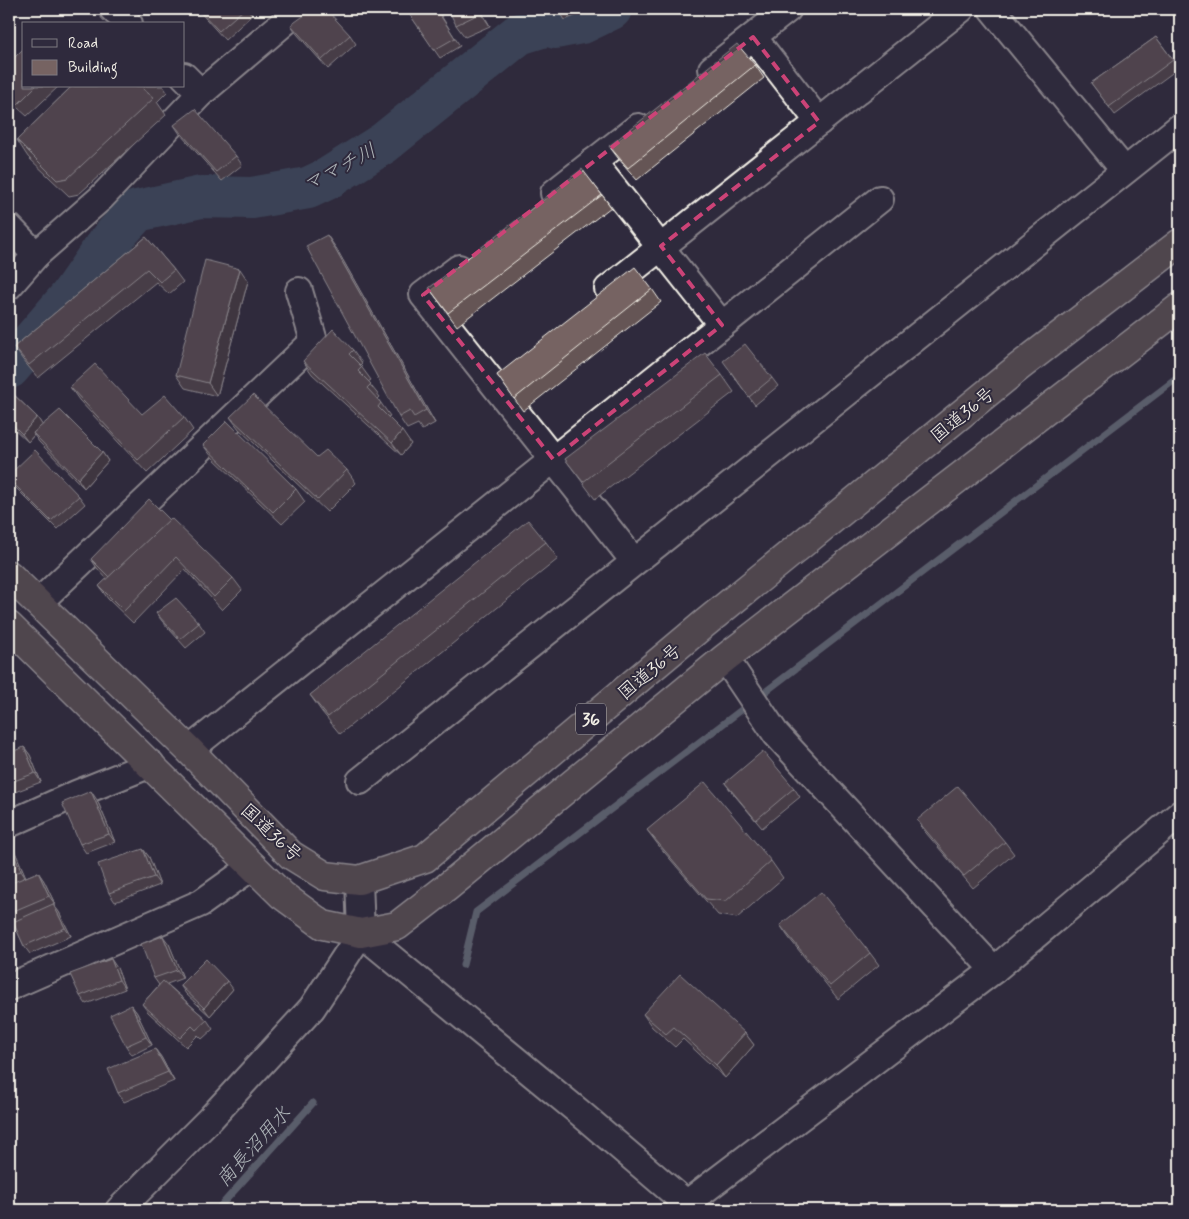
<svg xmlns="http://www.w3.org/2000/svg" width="1189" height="1219" font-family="Mynerve,'Klee One',sans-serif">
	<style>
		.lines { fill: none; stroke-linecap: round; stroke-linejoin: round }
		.stream { stroke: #8d9ba2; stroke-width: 7 }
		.river { stroke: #496174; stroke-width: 42 }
		.minor-casing { stroke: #f4f1e8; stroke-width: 30 }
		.highway-casing { stroke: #f4f1e8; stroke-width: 31 }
		.minor { stroke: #2f2a3d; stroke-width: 26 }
		.highway { stroke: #776864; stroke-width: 28 }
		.wall { fill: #655554; stroke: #f4f1e8 }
		.shaded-wall { fill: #534545; stroke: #f4f1e8 }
		.building { fill: #766362; stroke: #f4f1e8 }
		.marked { fill: none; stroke: #cc4377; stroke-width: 4; stroke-dasharray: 10 6; stroke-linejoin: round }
		.labels { text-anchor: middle; stroke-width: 4; stroke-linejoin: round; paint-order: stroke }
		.shield { fill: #2f2a3d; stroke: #b9b5b5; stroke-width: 1 }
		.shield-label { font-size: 18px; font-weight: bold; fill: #f4f1e8 }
		.street-label { font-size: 19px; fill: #f4f1e8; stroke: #2f2a3d }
		.water-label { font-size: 20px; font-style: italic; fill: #b0b7ba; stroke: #2f2a3d }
	</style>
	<rect width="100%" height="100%" fill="#2f2a3d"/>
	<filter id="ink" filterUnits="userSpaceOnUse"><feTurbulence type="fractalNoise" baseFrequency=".02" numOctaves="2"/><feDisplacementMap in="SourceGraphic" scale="10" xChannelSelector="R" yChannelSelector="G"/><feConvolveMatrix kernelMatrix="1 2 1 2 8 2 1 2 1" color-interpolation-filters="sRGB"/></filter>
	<g filter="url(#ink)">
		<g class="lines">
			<g class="stream">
				<path d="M463,965l13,-53 704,-536"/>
				<path d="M217,1210l96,-107"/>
			</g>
			<path class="river" d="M9,368l61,-71 36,-52 31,-34 64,-14 51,1 56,-10 19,-9 57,-36 135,-109 29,-9 8,3 26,-5 29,-14"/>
			<defs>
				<g id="minor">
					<path d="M113,9l16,15"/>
					<path d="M992,9l132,161"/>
					<path d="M753,37l66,85"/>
					<path d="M712,69l76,-60"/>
					<path d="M184,76l17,17"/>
					<path d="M593,162l129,163"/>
					<path d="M554,193l84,-66"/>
					<path d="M9,227l27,28"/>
					<path d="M459,268l-36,27 211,266"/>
					<path d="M9,286l27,-31 65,-57 100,-105 99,-84"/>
					<path d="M608,289l353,-280"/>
					<path d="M38,603l276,-262 -15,-50"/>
					<path d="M725,658l51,76 218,236"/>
					<path d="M189,750l691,-551"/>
					<path d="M360,781l820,-654"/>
					<path d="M9,824l67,-30 75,-30"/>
					<path d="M361,933l218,179 115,98"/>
					<path d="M9,987l192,-84 52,-37"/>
					<path d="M686,1204l308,-234 186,-156"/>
					<path d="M119,1210l91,-91 102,-111 49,-75 -2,-53"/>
				</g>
				<g id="highway">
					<path d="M9,575l180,175 102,105 34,21 34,4 66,-22 279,-234 315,-257 161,-124"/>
					<path d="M9,626l273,269 41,30 38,8 36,-7 49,-38 279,-230 455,-351"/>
				</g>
			</defs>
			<use href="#minor" class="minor-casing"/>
			<use href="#highway" class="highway-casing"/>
			<use href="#minor" class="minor"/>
			<use href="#highway" class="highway"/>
		</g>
		<g class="wall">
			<path d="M197,9h51l4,6 -27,25z"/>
			<path d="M406,9h31l23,37 -20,12z"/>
			<path d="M480,9l10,17 -25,11 -9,-12z"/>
			<path d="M558,9h30l1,1 -24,10z"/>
			<path d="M291,25l59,10 6,9 -28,25 -31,-35z"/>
			<path d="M1156,37l23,31 -64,47 -24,-32z"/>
			<path d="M9,63l15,23h35l-32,30 -18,-16z"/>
			<path d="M755,65l9,13 -127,102 -19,-22 -9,-12z"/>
			<path d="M72,86h91l4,6 -10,10 9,13 -87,79 -10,2 -41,-39 -11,-17z"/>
			<path d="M174,125l62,31 6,9 -20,16 -42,-47z"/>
			<path d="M9,132l4,6 -4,4z"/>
			<path d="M602,195l9,12 -154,119 -28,-38z"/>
			<path d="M146,237l28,33 9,12 -14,12 -13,-12 -118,96 -15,-18 -9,-13z"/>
			<path d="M336,248l99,175 -13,7 -4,-6 -11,5 -8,-12z"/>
			<path d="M248,281l-31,115 -32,-8 -9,-13z"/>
			<path d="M652,289l9,13 -138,109 -26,-36z"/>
			<path d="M353,350l9,13 -2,2 11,15 -3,2 12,15 -2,2 12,17 -2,1 23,27 -10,11 -89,-81 -9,-13z"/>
			<path d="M729,370l43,8 6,8 -23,19z"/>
			<path d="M722,375l12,17 -139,107 -30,-40z"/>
			<path d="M70,387l72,27 42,3 9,13 -46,43 -68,-73z"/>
			<path d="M9,390l28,27 5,8 60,27 6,9 -24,27 -45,-46 -5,-7 -6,7 -19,-18z"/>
			<path d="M230,417l87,40 30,13 9,13 -29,29 -88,-83z"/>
			<path d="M203,445l93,44 9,13 -23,22 -70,-67z"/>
			<path d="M9,475l70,21 6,8 -28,25 -44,-44 -4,-5z"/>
			<path d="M170,520l63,58 9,12 -20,20 -37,-41 -52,54 -25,-24 -9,-13 8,-7 -10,-11 -6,-9z"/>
			<path d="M546,542l12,17 -218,175 -18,-22 -12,-17z"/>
			<path d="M156,613l43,10 6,9 -19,16 -24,-27z"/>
			<path d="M24,747l6,8 11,27 -26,10 -6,-9z"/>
			<path d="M725,783l69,5 6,9 -38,31 -31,-37z"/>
			<path d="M97,800l18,42 -29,11 -6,-9z"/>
			<path d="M917,820l88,22 9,12 -41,34 -47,-55z"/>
			<path d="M647,830l124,31 12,17 -46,40 -19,-3 -59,-69z"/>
			<path d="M9,840l2,3 15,34 12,-5 6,9 11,23 -2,1 6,7 12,24 -41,18 -6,-8 -11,-24h-1l-3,-5z"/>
			<path d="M143,849l6,8 11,28 -45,17 -6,-9z"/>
			<path d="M780,925l90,28 9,12 -41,34 -49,-61z"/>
			<path d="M169,944l14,34 -16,6 40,36 6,9 -11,10 -4,-4 -12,12 -38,-35 -6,-8 17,-19 -5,-7z"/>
			<path d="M117,968l8,21 -39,15 -6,-8z"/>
			<path d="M180,985l53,4 -23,27 -24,-22z"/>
			<path d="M131,1005l6,8 15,32 -20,10 -6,-9z"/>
			<path d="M643,1014l102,19 9,12 -29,33 -42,-39 -8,8 -23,-20z"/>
			<path d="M155,1049l6,8 13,24 -50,21 -6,-9z"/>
		</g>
		<g class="shaded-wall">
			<path d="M479,9h1l10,17 -9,-13z"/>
			<path d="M327,235l9,13 99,175 -9,-13z"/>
			<path d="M240,269l8,12 -31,115 -9,-13z"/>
			<path d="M37,417l6,9 -10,7 1,2 -6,7 -6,-8z"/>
			<path d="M402,431l9,13 -10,11 -9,-12z"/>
			<path d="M102,452l6,9 -24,27 -6,-9z"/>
			<path d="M24,747l6,8 11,27 -6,-9z"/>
			<path d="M91,791l6,9 18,42 -6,-8z"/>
			<path d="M9,840l2,3 16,37 -6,-9 -12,-27z"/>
			<path d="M143,849l6,8 11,28 -6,-8z"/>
			<path d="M38,872l6,9 11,23 -6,-8z"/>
			<path d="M53,904l6,8 12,24 -6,-8z"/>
			<path d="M163,936l6,8 14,34 -6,-8z"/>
			<path d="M111,959l6,9 8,21 -6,-9z"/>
			<path d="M227,981l6,8 -23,27 -6,-8z"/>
			<path d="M131,1005l6,8 15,32 -6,-8z"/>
			<path d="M745,1033l9,12 -29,33 -9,-13z"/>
			<path d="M155,1049l6,8 13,24 -6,-9z"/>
		</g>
		<g class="building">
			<path d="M198,9h46l-25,22z"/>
			<path d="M313,9h13l24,26 -28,25 -31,-35z"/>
			<path d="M406,9h30l19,29 -21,12z"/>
			<path d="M448,9h31l2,4 -25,12z"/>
			<path d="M558,9h7l-6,2z"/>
			<path d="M53,21l3,3h-6z"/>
			<path d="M1156,37l17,23 -64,47 -18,-24z"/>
			<path d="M737,44l18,21 -127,103 -19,-22z"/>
			<path d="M24,48v38h12l-18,18 -9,-8v-33z"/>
			<path d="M72,86h73l-2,3 11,9 -86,80 -11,2 -40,-40z"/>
			<path d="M195,109l41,47 -20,16 -42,-47z"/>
			<path d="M582,169l20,26 -154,118 -19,-25z"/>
			<path d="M327,235l99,175 -12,7 -4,-6 -11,6 -93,-171z"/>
			<path d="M146,237l28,33 -14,12 -13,-13 -118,96 -15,-18z"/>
			<path d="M205,260l35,9 -32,114 -32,-8z"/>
			<path d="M635,267l17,22 -138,110 -17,-24z"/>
			<path d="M333,329l20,21 -4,4 13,13 -4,4 13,13 -4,4 14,15 -3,4 24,24 -10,12 -89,-82z"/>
			<path d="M745,344l27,34 -23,19 -26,-36z"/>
			<path d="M705,353l17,22 -139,107 -18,-23z"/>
			<path d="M95,364l47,50 23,-19 19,22 -46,43 -68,-73z"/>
			<path d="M9,390l28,27 -15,17 -13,-13z"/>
			<path d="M253,395l64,62 9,-7 21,20 -29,30 -88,-83z"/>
			<path d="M60,410l42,42 -24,27 -45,-46z"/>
			<path d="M227,421l69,68 -23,23 -70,-67z"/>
			<path d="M1180,425v11l-5,-7z"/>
			<path d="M35,450l44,46 -28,25 -42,-42v-4z"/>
			<path d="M149,499l21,21 -61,57 -18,-18z"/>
			<path d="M171,518l62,60 -19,19 -38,-40 -52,54 -25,-25z"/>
			<path d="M528,520l18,22 -218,175 -18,-22z"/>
			<path d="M176,598l23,25 -19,16 -24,-26z"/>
			<path d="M24,747l11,26 -26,10v-30z"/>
			<path d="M763,751l31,37 -38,32 -31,-37z"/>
			<path d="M705,782l66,79 -45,40 -20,-2 -59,-69z"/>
			<path d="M958,786l47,56 -41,34 -47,-56z"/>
			<path d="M91,791l18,43 -29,10 -18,-41z"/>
			<path d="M9,844l12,27 -12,4z"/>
			<path d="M143,849l11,28 -45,16 -11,-29z"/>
			<path d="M38,872l11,24 -40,17v-29z"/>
			<path d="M821,892l49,61 -40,33 -50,-61z"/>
			<path d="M53,904l12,24 -41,18 -11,-24z"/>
			<path d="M163,936l14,34 -23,8 -13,-34z"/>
			<path d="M111,959l8,21 -39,16 -10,-22z"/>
			<path d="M206,959l21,22 -23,27 -24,-23z"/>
			<path d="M680,974l65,59 -29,32 -42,-38 -8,7 -23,-20z"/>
			<path d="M163,981l44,39 -11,10 -4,-4 -12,12 -38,-34z"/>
			<path d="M131,1005l15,32 -20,9 -16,-31z"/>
			<path d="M155,1049l13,23 -50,21 -10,-24z"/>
		</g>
	</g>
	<path d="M0 0H1189V1219H0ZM753,37l66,85 -158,124 61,79 -169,134 -130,-164z" fill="#2f2a3d" fill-opacity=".55" fill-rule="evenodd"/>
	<path class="marked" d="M753,37l66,85 -158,124 61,79 -169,134 -130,-164z"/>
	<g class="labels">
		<rect class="shield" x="576" y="703.5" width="30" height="31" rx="4"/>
		<g class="shield-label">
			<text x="591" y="725">36</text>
		</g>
		<g class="street-label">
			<text transform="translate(962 414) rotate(-39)" y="7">国道36号</text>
			<text transform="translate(649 671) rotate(-40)" y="7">国道36号</text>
			<text transform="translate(272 832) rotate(43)" y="7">国道36号</text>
		</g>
		<g class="water-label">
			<text transform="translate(339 167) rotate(-28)" y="7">ママチ川</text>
			<text transform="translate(253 1146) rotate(-48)" y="7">南長沼用水</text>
		</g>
	</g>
	<rect width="1189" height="1219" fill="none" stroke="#2f2a3d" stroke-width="30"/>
	<rect x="15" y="15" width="1159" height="1189" fill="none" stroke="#f4f1e8" stroke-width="2" filter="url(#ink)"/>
	<rect x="22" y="22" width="162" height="65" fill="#2f2a3d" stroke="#7e7a81"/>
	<rect x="32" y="39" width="25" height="8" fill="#2f2a3d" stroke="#7e7a81"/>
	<text x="68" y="48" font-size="15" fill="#f4f1e8">Road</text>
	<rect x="32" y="60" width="25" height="15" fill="#766362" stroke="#7e7a81"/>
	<text x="68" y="72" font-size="15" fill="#f4f1e8">Building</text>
</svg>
